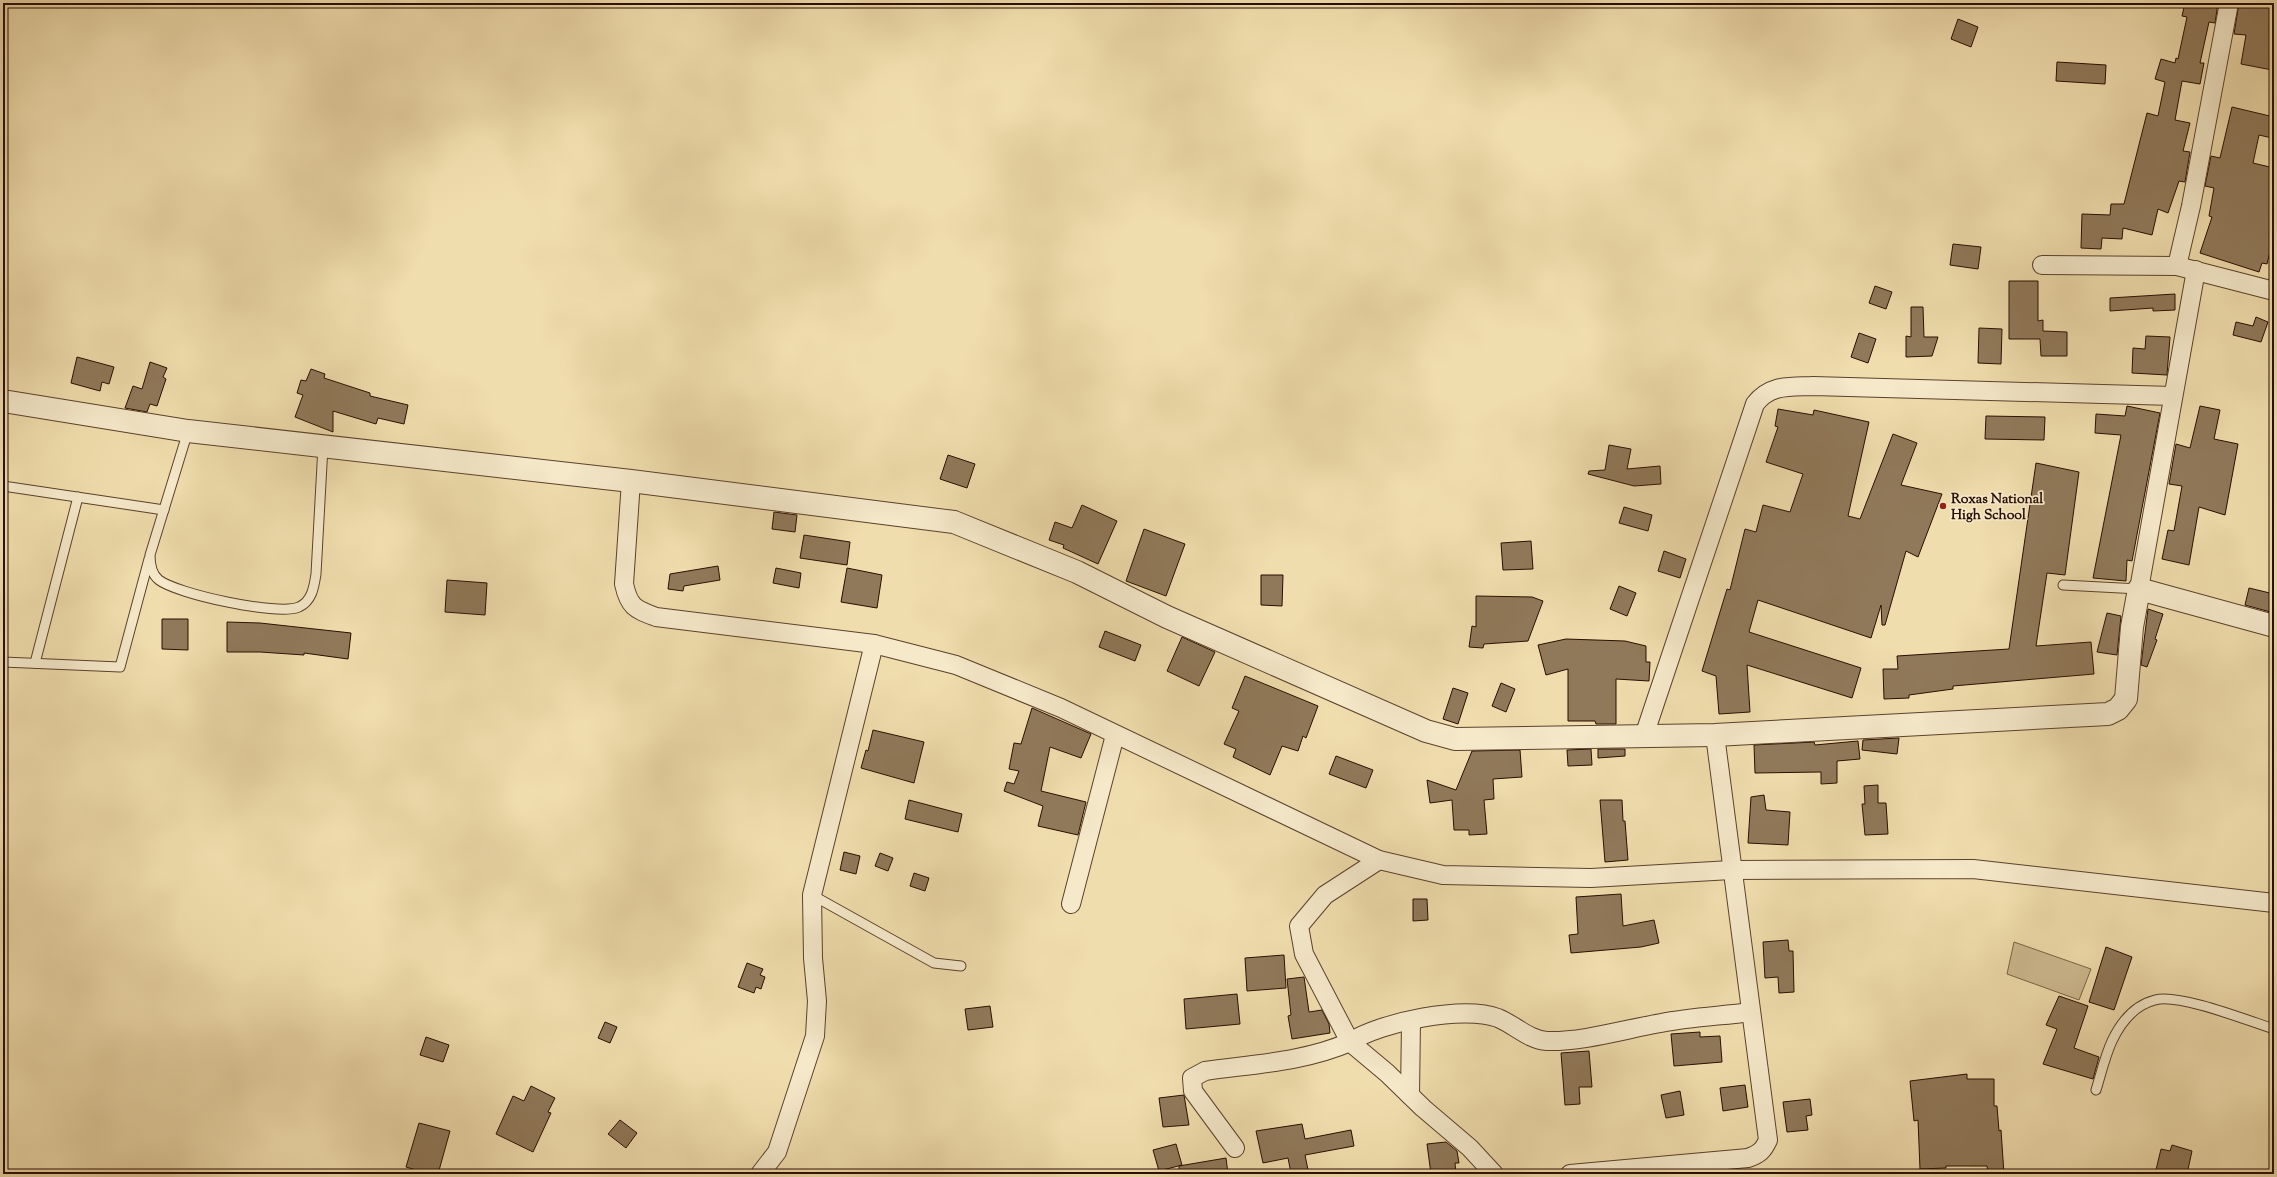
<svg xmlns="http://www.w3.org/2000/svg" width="2277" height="1177" font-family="'Sorts Mill Goudy',serif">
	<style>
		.green { fill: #ceba90; stroke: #7c6448 }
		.building { fill: #90795a; stroke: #290d00 }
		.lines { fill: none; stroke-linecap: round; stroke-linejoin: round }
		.service-casing { stroke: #5b412b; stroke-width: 11 }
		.minor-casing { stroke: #5b412b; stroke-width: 20 }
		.tertiary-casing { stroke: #5b412b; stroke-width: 24 }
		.service { stroke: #f5e9ca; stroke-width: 9 }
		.minor { stroke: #f5e9ca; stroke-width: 18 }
		.tertiary { stroke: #f5e9ca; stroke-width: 22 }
		.poi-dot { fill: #8f2418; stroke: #f5e9ca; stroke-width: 1.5 }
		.labels { text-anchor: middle; stroke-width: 3.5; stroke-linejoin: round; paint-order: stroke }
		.poi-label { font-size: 14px; font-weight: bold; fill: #290d00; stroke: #f5e9ca; text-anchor: start }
	</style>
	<rect width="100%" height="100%" fill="#f0ddad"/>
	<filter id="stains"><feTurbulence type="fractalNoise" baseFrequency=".005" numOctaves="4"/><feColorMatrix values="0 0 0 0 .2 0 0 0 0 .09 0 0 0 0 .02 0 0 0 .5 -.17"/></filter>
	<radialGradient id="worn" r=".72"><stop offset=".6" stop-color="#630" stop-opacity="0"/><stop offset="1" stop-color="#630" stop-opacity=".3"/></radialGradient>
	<path class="green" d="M2014,942l77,27 -12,31 -72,-26z"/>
	<g class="building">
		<path d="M2185,3h33l-3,20 -6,-1 -9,41h4l-4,21 -18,-3 -7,39 15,3 -7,28 7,1 -5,30 -6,-1 -11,32 -10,-4 -6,26 -29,-7 -1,11 -20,-1 -1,11 -20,-1 1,-34 28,1 1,-11h13l23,-91 11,3 7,-34 -10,-3 6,-20 14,4 1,-5 2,1 9,-42 -5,-1z"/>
		<path d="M2239,3h35l-2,67 -31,-6 5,-29 -12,-1z"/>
		<path d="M1958,19l20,8 -7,20 -20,-8z"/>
		<path d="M2057,62l49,3 -1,19 -49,-3z"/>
		<path d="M2232,107l42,10 -2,21 -13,-3 -6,28 21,5v67l-7,29 -5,-1 -3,9 -59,-19 12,-36 -3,-1 5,-28 -9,-2 6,-30 9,2z"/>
		<path d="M1953,244l28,3 -3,22 -28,-4z"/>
		<path d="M2009,281h29v40l5,-1v11l24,1v24h-26l-1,-17h-31z"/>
		<path d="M1875,286l17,6 -6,17 -17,-6z"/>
		<path d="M2175,294v16l-22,1v-3l-43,3v-13z"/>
		<path d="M1911,307h12l1,30h14l-6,19 -26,1v-21l5,1z"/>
		<path d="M2256,317l12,5 -7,20 -28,-7 3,-13 17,4z"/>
		<path d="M1979,328l23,1 -1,35 -23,-1z"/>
		<path d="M1859,333l17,6 -8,24 -17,-6z"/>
		<path d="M2146,336l24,1 -3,38 -35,-2 1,-25 12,1z"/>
		<path d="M77,357l37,10 -5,17 -7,-2 -2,9 -29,-8z"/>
		<path d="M150,362l17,6 -4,9 3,2 -9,27 -7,-2 -3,8 -22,-4 8,-22 9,3z"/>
		<path d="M311,369l14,5 -1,4 46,15v3l38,9 -4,19 -26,-6 -2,6 -43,-13v21l-38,-15 8,-22 -6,-2 4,-13 5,1z"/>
		<path d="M2127,406l33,7 -28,148 -5,-1 -1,21 -33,-3 28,-143 -26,-2 1,-19 29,2z"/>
		<path d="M2200,406l20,4 -6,29 24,5 -13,71 -26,-8 -10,58 -27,-6 6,-29 6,1 8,-45 -13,-2 7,-40 14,4z"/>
		<path d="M1778,409l35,6 1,-5 55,12 -21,94 12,3 33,-85 24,9 -16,42 41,9 -24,63 -12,-6 -21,74h-3l-1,-20 -10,33 -113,-38 -9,32 112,36 -9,30 -105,-33 3,47 -31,2 -3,-38 -14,-5 25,-82 3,1 15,-61 11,3 7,-27 27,7 13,-38 -37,-12 12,-35 -3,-1z"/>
		<path d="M1986,416l59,1 -1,23 -59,-1z"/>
		<path d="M1609,445l22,4 -4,20 33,-3 1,18 -27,2 -46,-12 1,-3 16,-1z"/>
		<path d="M948,455l27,9 -8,24 -27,-9z"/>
		<path d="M2036,463l43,9 -14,103 -18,-2 -11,73 55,-4 3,32 -141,12v3l-44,6v3l-25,1 -1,-30h15l-1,-13 112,-7z"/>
		<path d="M1082,505l35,16 -19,43 -35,-16 1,-3 -15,-5 6,-18 17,6z"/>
		<path d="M1624,507l28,8 -4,16 -29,-8z"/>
		<path d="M774,512l23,3 -2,17 -23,-3z"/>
		<path d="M1144,529l41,15 -19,52 -40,-15z"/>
		<path d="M804,535l46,7 -3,23 -47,-7z"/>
		<path d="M1531,541l2,28 -30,1 -2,-27z"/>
		<path d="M1664,551l22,8 -6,19 -22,-7z"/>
		<path d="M718,566l2,14 -36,6 -1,5 -15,-2 2,-15z"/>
		<path d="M776,568l25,5 -2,15 -26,-5z"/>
		<path d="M847,568l35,7 -5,33 -36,-6z"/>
		<path d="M1261,575h22l-1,31 -21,-1z"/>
		<path d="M447,580l40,3 -2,32 -40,-3z"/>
		<path d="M1619,586l17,7 -9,23 -17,-7z"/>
		<path d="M2249,588l25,6v19l-29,-8z"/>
		<path d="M1476,596l56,1 11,4 -15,40 -44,3 -1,4 -14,-1 3,-21 4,1z"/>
		<path d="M2148,609l15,5 -8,25 2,1 -10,27 -6,-2z"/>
		<path d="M2107,613l14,3 -4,39 -20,-3z"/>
		<path d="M162,619h26v31l-26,-1z"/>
		<path d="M227,622l33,1 91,10 -3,26 -44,-6v2l-44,-3h-33z"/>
		<path d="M1105,631l36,14 -6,16 -36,-14z"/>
		<path d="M1182,637l33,15 -16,34 -32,-15z"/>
		<path d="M1566,639l59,2 21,5v16h4l-1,19 -33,-2v45h-20l-1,-3h-27v-52l-22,6 -8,-30z"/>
		<path d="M1245,676l73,30 -12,32 -3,-2 -5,15 -16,-5 -12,29 -37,-18 3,-8 -12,-5 15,-33 -7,-3z"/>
		<path d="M1501,683l14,6 -9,23 -14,-6z"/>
		<path d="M1453,688l15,5 -10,31 -15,-5z"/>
		<path d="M1032,708l59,26 -10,24 -31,-11 -9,44 45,11 -8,33 -40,-9 5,-20 -39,-15 3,-9 7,2 5,-13 -10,-2 5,-26 7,1z"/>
		<path d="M873,730l51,12 -10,41 -53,-15 5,-18 2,1z"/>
		<path d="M1899,738l-2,16 -35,-4 1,-10z"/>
		<path d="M1858,741l2,18 -23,2v22l-16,1v-12l-66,1 -1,-28 60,-3 1,3z"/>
		<path d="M1591,749l1,16 -24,1 -1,-16z"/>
		<path d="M1598,749h27v7l-27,2z"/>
		<path d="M1520,750l2,27 -29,2 1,20 -10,1 3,34 -18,1v-5h-15l-2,-30 -22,3 -3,-23 29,10 16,-39z"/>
		<path d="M1336,756l37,14 -7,18 -37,-14z"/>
		<path d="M1878,785v18h8l2,31 -23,1 -3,-31h3l-1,-18z"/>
		<path d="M1764,795l2,15 24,2 -2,33 -40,-2 3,-46z"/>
		<path d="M909,800l53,14 -4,18 -53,-13z"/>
		<path d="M1600,800h22l1,21h2l3,39 -23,2z"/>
		<path d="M844,852l16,4 -4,18 -16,-4z"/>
		<path d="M880,853l13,5 -5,13 -13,-5z"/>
		<path d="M914,873l15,5 -4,13 -15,-5z"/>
		<path d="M1621,894l2,32 31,-6 5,23 -18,4 -70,6 -2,-18 9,-1 -2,-37z"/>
		<path d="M1413,899h14l1,21 -15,1z"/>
		<path d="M1788,940l1,11h4l1,41 -15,1 -1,-16 -13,1 -2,-36z"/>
		<path d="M2106,947l26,10 -18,53 -25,-8z"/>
		<path d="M1284,955l2,33 -39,3 -2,-33z"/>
		<path d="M747,963l16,6 -3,6 5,2 -4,12 -5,-2 -2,6 -16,-6z"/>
		<path d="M1304,977l5,35 13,-2 7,14 1,9 -38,6 -4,-23 3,-1 -4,-36z"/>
		<path d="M1237,994l3,30 -54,5 -2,-30z"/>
		<path d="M2059,996l29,10 -14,42 25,9 -6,22 -50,-15 14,-35 -11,-4z"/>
		<path d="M990,1006l3,21 -25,3 -3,-21z"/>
		<path d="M605,1022l12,5 -7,16 -12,-5z"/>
		<path d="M1700,1032v5l20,-1 2,26 -48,4 -3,-32z"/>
		<path d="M426,1037l23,8 -6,17 -23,-7z"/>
		<path d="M1589,1051l3,36h-13l1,17 -15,1 -4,-52z"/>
		<path d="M1967,1074v5h27v27h3l2,25 2,-1 3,44h-16l-1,-8h-41v2l-26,1 -2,-49 -4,1 -4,-40z"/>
		<path d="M1745,1085l3,22 -25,4 -3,-23z"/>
		<path d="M531,1086l24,12 -7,14 3,1 -18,39 -37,-18 17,-38 11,5z"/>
		<path d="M1680,1091l4,24 -18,3 -5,-23z"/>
		<path d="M1184,1095l5,30 -26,2 -4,-29z"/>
		<path d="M1810,1099l2,16 -6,1 2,14 -21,2 -4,-30z"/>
		<path d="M620,1120l17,13 -11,15 -18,-14z"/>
		<path d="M419,1123l31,8 -12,43h-8l-24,-7z"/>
		<path d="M1302,1124l3,15 46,-9 3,16 -49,9 3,15 -17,3 -3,-15 -25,5 -7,-32z"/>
		<path d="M1446,1142l11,9 2,12h-4l1,11h-25l-4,-30z"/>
		<path d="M1176,1144l6,21 -23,6 -6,-21z"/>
		<path d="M2172,1145l20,6 -5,23h-32l6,-25 9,2z"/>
		<path d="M1226,1158l2,16h-49v-8z"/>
	</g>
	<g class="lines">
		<defs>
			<g id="service">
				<path d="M188,431l-38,124c0,9 1,19 9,25 18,14 119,36 140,27 13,-6 15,-20 17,-33l7,-128"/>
				<path d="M3,486l161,24"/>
				<path d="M2063,585l76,4"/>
				<path d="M3,662l117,5 29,-108"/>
				<path d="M35,663l43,-166"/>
				<path d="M812,895l122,68 27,3"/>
				<path d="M2096,1090c5,-16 9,-34 16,-49 9,-19 23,-36 43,-41 23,-7 94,21 119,29"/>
			</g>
			<g id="minor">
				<path d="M2042,265l135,1 97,25"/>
				<path d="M2177,266l14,-60 38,-203"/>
				<path d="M631,481l-7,103c5,23 11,25 32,33l218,27 82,21 105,43 318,152 64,15 148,3 140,-8 242,-1 301,34"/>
				<path d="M2139,589l57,-319"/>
				<path d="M1644,736l111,-332c15,-20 35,-17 58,-18l360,10"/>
				<path d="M1071,904l44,-169"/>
				<path d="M1410,1095l1,-74"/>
				<path d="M1235,1148l-42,-57 -1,-13 13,-7c49,-7 99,-9 145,-29l-46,-88 -5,-28 26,-31 54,-35"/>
				<path d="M760,1174l17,-22 38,-116 2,-35 -4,-43 -1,-63 62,-251"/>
				<path d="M1494,1174l-24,-26 -47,-40 -36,-35 -37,-31c31,-20 113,-37 148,-24 17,7 31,22 49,23 36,1 79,-12 114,-18 30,-6 60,-7 90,-11"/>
				<path d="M1570,1174l178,-16c11,-4 15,-7 20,-18l-53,-405"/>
			</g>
			<path id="tertiary" d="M3,401l185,30 443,50 323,41 123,50 90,45 259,114 29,8 260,-4 393,-21 10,-5 8,-10 6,-72 7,-38 135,37"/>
		</defs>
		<use href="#service" class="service-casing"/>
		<use href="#minor" class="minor-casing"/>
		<use href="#tertiary" class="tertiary-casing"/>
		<use href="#service" class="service"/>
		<use href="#minor" class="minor"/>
		<use href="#tertiary" class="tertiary"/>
	</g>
	<circle class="poi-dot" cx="1943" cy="506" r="4"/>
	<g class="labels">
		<g class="poi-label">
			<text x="1951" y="503">Roxas National<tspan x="1951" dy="16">High School</tspan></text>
		</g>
	</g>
	<rect width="2277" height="1177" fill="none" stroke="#f0ddad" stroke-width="16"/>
	<rect x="4" y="4" width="2269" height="1169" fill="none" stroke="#290d00" stroke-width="2"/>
	<rect x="8" y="8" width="2261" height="1161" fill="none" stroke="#290d00"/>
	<rect width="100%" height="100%" filter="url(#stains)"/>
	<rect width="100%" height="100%" fill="url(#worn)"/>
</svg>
